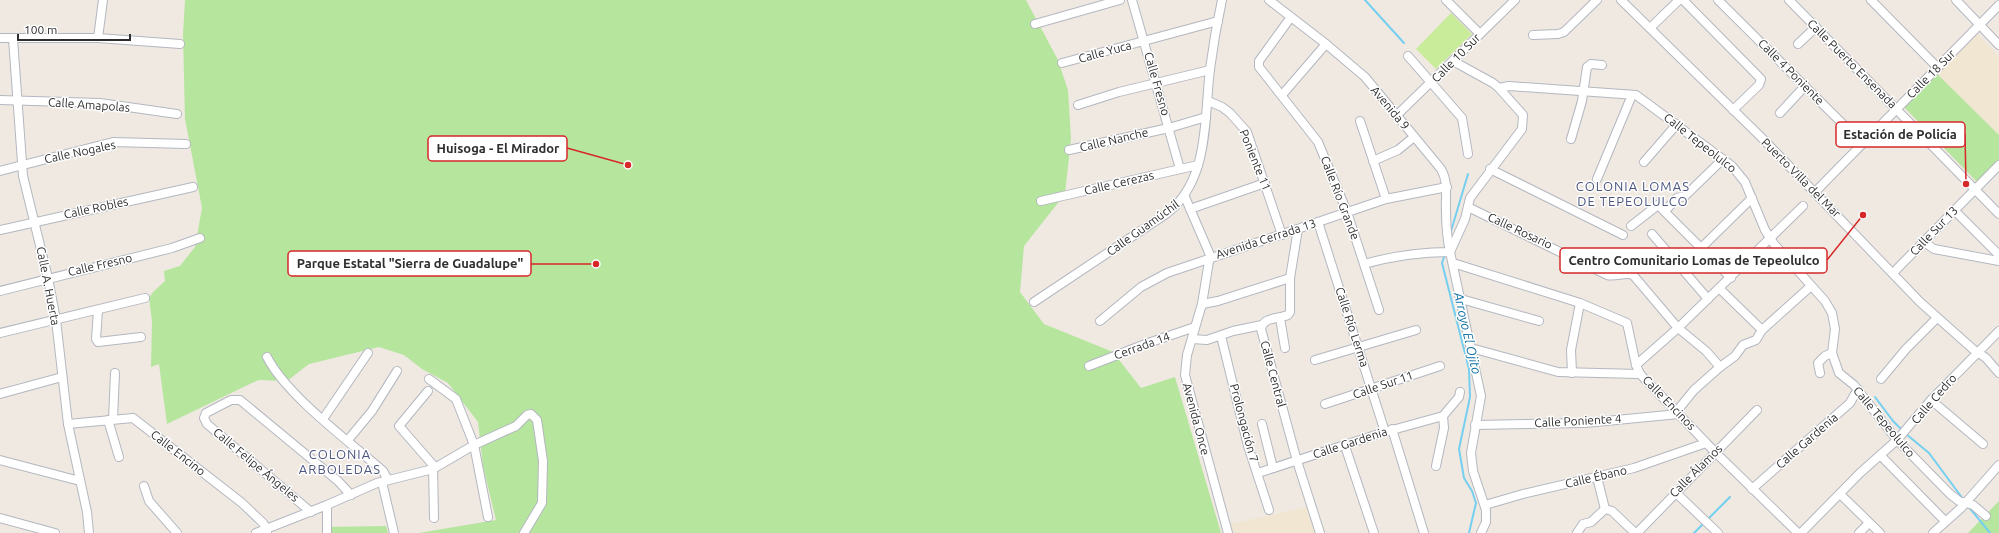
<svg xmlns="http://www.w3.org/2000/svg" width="1999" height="533" font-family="Ubuntu,sans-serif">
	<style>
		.education { fill: #f0e6d1 }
		.green { fill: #b6e59e }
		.pitch { fill: #c9ec9a }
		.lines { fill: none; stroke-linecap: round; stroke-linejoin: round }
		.stream { stroke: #75cff0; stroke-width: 2 }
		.minor-casing { stroke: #b4b7c1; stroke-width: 10 }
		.minor { stroke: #fff; stroke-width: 8 }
		.labels { text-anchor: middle; stroke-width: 3; stroke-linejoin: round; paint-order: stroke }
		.street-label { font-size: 12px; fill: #2e2e2e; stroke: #fff }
		.neighbourhood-label { font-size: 13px; letter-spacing: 1px; fill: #4d5680; stroke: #fff }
		.water-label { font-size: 13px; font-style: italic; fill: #0d6fa3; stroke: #fff }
		.leader { fill: none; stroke: #d62828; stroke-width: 1.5 }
		.callout-dot { fill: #d62828; stroke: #fff; stroke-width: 1.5 }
		.callout { fill: #fff; stroke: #d62828; stroke-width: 1.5 }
		.callout-label { font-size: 13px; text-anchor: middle; font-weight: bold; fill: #2e2e2e }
	</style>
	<rect width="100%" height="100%" fill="#efe9e1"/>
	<g class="education">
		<path d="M1977,34l22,23v78l-63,-62z"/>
		<path d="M1307,507l9,26h-82l-3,-9z"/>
	</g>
	<g class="green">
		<path d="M185,0h841l32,60 10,30 3,48 -6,56 -41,52 -4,46 24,32 69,28 28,36 34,-11 46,156h-802l77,-13 -13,-54 -5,-44 -30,-39 -26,-14 -18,-14 -25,-8 -70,17 -22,17 -28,-1 -5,2 -87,42 -8,-60 -8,3 1,-46 -3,-23 4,-6 12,-11 -1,-10 16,-5 15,-19 7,-39 -17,-89 -2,-85z"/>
		<path d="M1936,73l63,62v26l-22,21 -75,-77z"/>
		<path d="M1999,501v32h-31z"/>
		<path d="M386,526l2,7h9h-73v-6z"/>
	</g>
	<path class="pitch" d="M1451,13l21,21 -36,35 -20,-20z"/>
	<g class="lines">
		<g class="stream">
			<path d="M1365,0l39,43"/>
			<path d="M1451,231l17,-57"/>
			<path d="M1445,254l-3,9 27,106 1,28 -11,52 5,29 8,13 4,12 -7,30"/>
			<path d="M1875,397l18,24 10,10"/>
			<path d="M1906,434l23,19 34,46"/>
			<path d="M1968,506l22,27"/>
			<path d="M1707,520l23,-23"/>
			<path d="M1694,533l10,-10"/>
		</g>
		<defs>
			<g id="minor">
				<path d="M1132,0l48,169"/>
				<path d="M1269,0l57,44 39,33 76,92c8,14 4,27 5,42 0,14 1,27 4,41 -30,0 -57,4 -86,12"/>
				<path d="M1446,0l34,34"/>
				<path d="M1621,0l142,139 157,163 54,48 12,8 13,15"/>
				<path d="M1683,0l78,79 -2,6 -26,25"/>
				<path d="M1718,0l145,144"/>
				<path d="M1789,0l210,214"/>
				<path d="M1871,0l67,68"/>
				<path d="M1956,0l43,45"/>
				<path d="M1291,17l-32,44v6l59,75 29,70 32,98"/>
				<path d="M1035,24l85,-24"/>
				<path d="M1650,28l29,-28"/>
				<path d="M1533,35l25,-1 6,-2 33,-32"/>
				<path d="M0,38h98l82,6"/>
				<path d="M98,38l5,-38"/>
				<path d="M13,39l10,137 25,102 8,42 12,104 19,88 2,21"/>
				<path d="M1798,44l18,-17"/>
				<path d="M1408,56l54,62 6,36"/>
				<path d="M1453,61l40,22 6,5 10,-2 127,9 96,71 13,16 20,48 9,14 51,57 7,12 3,16 -3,24 7,20 15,12 43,55 53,54 9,7 14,4 13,11"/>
				<path d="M1062,63l156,-42"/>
				<path d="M1282,95l44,-51"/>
				<path d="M0,100l100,3 77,11"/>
				<path d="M1208,101l14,6 8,6 17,19 35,103"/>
				<path d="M1078,105l41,-13 91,-22"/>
				<path d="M1780,113l25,-27"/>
				<path d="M1396,116l119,-116"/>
				<path d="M1360,121l26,78"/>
				<path d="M1571,139l11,-38 5,-34 4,-3 11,1"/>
				<path d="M1069,150l100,-22 37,-11"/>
				<path d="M1373,161l25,-11 16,-13"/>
				<path d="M1644,162l33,-38"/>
				<path d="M1490,169l133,66"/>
				<path d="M0,171l113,-29 73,2"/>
				<path d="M1597,179l35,-84"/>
				<path d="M1815,192l184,-187"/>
				<path d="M1185,197l25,58 -8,49 -15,51 -2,20 43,158"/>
				<path d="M1041,201l157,-36"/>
				<path d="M1468,207l139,68c9,2 19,-3 26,0l45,53 28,23 14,16"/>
				<path d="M1190,209l75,-26"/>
				<path d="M1954,210l45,45"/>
				<path d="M1665,211l12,-13 8,-2 38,-37"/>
				<path d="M1318,222l67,210"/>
				<path d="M1631,226l27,-21 73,73"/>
				<path d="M1298,229l-8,49v34l-2,3c-10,4 -25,2 -27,14l36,132 23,72"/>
				<path d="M0,230l193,-43"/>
				<path d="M1652,234l56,65"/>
				<path d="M1924,242l10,7 65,12"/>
				<path d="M1701,248l51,-50"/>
				<path d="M1453,263l127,40 47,20 9,42 4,9 75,78 83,81"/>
				<path d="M1893,273l106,-108"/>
				<path d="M1720,289l42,41"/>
				<path d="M0,291l172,-43 28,-10"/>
				<path d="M1461,299l78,22"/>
				<path d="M1034,302l132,-88c44,-33 38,-96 44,-145 3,-23 7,-46 12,-69"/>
				<path d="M1202,304l16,-3 72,-23"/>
				<path d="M98,310l-2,29 2,3 43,-5"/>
				<path d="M1280,318l5,30"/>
				<path d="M1100,321l41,-34 26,-14 219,-74 61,-12"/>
				<path d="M0,333l145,-35"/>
				<path d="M1221,336l27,110 21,64"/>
				<path d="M1192,339l15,1 26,-9 29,-6"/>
				<path d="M1471,348l87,24 82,2"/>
				<path d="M267,357c20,39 82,84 116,114l5,9"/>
				<path d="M1315,360l101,-30"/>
				<path d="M1636,365l42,-37 125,-122"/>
				<path d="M1089,366l59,-23 47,-16"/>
				<path d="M1572,373l-1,-23 9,-47"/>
				<path d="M1820,373l-2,-10 7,-7 7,-3"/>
				<path d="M429,379l27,20 18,46 14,72"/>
				<path d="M1881,379l25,-30 31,-31"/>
				<path d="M428,391l-29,35 34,39 1,53"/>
				<path d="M0,394l62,-17"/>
				<path d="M1931,400l52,44"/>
				<path d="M1325,404l115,-38"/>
				<path d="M1677,411l17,-21 26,-23 15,-11 8,-11 13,-5 6,-10 49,-44"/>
				<path d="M113,419l2,-46"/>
				<path d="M323,419l45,-66"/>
				<path d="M108,420l11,37"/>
				<path d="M68,424l65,-6 109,85 21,20 4,6v4"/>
				<path d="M1262,424l11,44"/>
				<path d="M1475,425l110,-2 94,-9"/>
				<path d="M1392,429l32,104"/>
				<path d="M348,440l24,-29 25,-40"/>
				<path d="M1345,446l29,87"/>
				<path d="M1880,455l65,66"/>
				<path d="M0,460l80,21"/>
				<path d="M1436,466l8,-38 -1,-12 16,-19 1,-5"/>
				<path d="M1258,473l127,-41 58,-16"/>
				<path d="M1597,477l8,32 7,2 23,22"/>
				<path d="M382,482l12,51"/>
				<path d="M144,486l5,15 28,32"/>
				<path d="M1752,489l98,-86 5,-9 4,-4"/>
				<path d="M1675,492l43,41"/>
				<path d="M1840,494l40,39"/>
				<path d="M1485,505l38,-11 111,-26 72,-25"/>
				<path d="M311,512l-104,-88 -3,-6 2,-5 25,-13h9l98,81 13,14"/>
				<path d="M0,518l55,15"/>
				<path d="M256,533l71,-28 50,-22 56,-14 41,-24 42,-19 11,-11 4,-1 6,6 6,41 -1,42 -18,30"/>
				<path d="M327,533v-28"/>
				<path d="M1481,533l5,-11v-12l-13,-39 -2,-18 10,-57 -31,-144 15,-33 5,-21 52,-69 1,-14 -24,-27"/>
				<path d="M1577,533l6,-9 8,-2 14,-13"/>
				<path d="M1637,533l120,-123"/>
				<path d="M1801,533l59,-60 37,-33 34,-40 68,-69"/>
				<path d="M1859,533l10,-10"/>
				<path d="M1933,533l28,-25 38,-43"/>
			</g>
		</defs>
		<use href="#minor" class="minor-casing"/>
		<use href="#minor" class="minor"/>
	</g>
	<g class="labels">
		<g class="street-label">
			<text transform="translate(1105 52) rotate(-15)" y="4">Calle Yuca</text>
			<text transform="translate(1456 58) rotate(-45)" y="4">Calle 10 Sur</text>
			<text transform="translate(1852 64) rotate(45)" y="4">Calle Puerto Ensenada</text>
			<text transform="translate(1791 72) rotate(45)" y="4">Calle 4 Poniente</text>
			<text transform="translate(1931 74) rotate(-45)" y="4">Calle 18 Sur</text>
			<text transform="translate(1157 84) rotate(74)" y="4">Calle Fresno</text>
			<text transform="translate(89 105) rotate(4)" y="4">Calle Amapolas</text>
			<text transform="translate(1390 108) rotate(50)" y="4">Avenida 9</text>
			<text transform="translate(1114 140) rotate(-13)" y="4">Calle Nanche</text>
			<text transform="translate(1700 143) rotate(38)" y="4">Calle Tepeolulco</text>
			<text transform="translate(80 152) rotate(-12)" y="4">Calle Nogales</text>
			<text transform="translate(1255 160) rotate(68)" y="4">Poniente 11</text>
			<text transform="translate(1801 178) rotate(45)" y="4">Puerto Villa del Mar</text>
			<text transform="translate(1119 183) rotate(-13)" y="4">Calle Cerezas</text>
			<text transform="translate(1340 198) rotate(69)" y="4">Calle Río Grande</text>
			<text transform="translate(96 208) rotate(-12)" y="4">Calle Robles</text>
			<text transform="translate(1143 228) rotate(-36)" y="4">Calle Guamúchil</text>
			<text transform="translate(1520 231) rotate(25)" y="4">Calle Rosario</text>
			<text transform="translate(1934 231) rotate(-46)" y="4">Calle Sur 13</text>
			<text transform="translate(1266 239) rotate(-18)" y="4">Avenida Cerrada 13</text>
			<text transform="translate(100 265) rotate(-13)" y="4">Calle Fresno</text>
			<text transform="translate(48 286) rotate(79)" y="4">Calle A. Huerta</text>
			<text transform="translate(1352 327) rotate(72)" y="4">Calle Río Lerma</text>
			<text transform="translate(1142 346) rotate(-20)" y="4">Cerrada 14</text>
			<text transform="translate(1273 374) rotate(75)" y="4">Calle Central</text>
			<text transform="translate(1383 385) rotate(-19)" y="4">Calle Sur 11</text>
			<text transform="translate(1934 399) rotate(-49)" y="4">Calle Cedro</text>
			<text transform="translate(1669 403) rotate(46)" y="4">Calle Encinos</text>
			<text transform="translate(1196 419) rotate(75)" y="4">Avenida Once</text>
			<text transform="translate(1578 421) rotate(-3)" y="4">Calle Poniente 4</text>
			<text transform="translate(1884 422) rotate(50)" y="4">Calle Tepeolulco</text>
			<text transform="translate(1244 423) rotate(75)" y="4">Prolongación 7</text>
			<text transform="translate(1807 441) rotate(-41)" y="4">Calle Gardenía</text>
			<text transform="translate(1350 443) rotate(-18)" y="4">Calle Gardenia</text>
			<text transform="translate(178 453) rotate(38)" y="4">Calle Encino</text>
			<text transform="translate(256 465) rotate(40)" y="4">Calle Felipe Ángeles</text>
			<text transform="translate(1696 471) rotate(-45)" y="4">Calle Álamos</text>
			<text transform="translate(1596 477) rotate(-13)" y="4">Calle Ébano</text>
		</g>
		<g class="neighbourhood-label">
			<text x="1633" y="191">COLONIA LOMAS<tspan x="1633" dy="15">DE TEPEOLULCO</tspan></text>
			<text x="340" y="459">COLONIA<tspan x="340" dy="15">ARBOLEDAS</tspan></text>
		</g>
		<g class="water-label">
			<text transform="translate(1468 333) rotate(77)" y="5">Arroyo El Ojito</text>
		</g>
	</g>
	<path class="leader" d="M1966 184L1965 134M628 165L567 148M1863 215L1827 260M596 264L531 264"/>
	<g class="callout-dot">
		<circle cx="1966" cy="184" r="4"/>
		<circle cx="628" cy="165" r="4"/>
		<circle cx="1863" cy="215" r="4"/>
		<circle cx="596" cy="264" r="4"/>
	</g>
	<g class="callout">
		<rect x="1836" y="122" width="129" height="25" rx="4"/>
		<rect x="428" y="136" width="139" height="25" rx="4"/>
		<rect x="1560" y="248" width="267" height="25" rx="4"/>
		<rect x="288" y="251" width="243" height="25" rx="4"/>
	</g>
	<g class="callout-label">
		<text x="1900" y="139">Estación de Policía</text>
		<text x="498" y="153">Huisoga - El Mirador</text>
		<text x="1694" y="265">Centro Comunitario Lomas de Tepeolulco</text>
		<text x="410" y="268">Parque Estatal "Sierra de Guadalupe"</text>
	</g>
	<path d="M18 34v6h112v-6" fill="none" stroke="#2e2e2e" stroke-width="2"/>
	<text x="24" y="34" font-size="12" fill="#2e2e2e" stroke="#ffffff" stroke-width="3" paint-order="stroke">100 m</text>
</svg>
